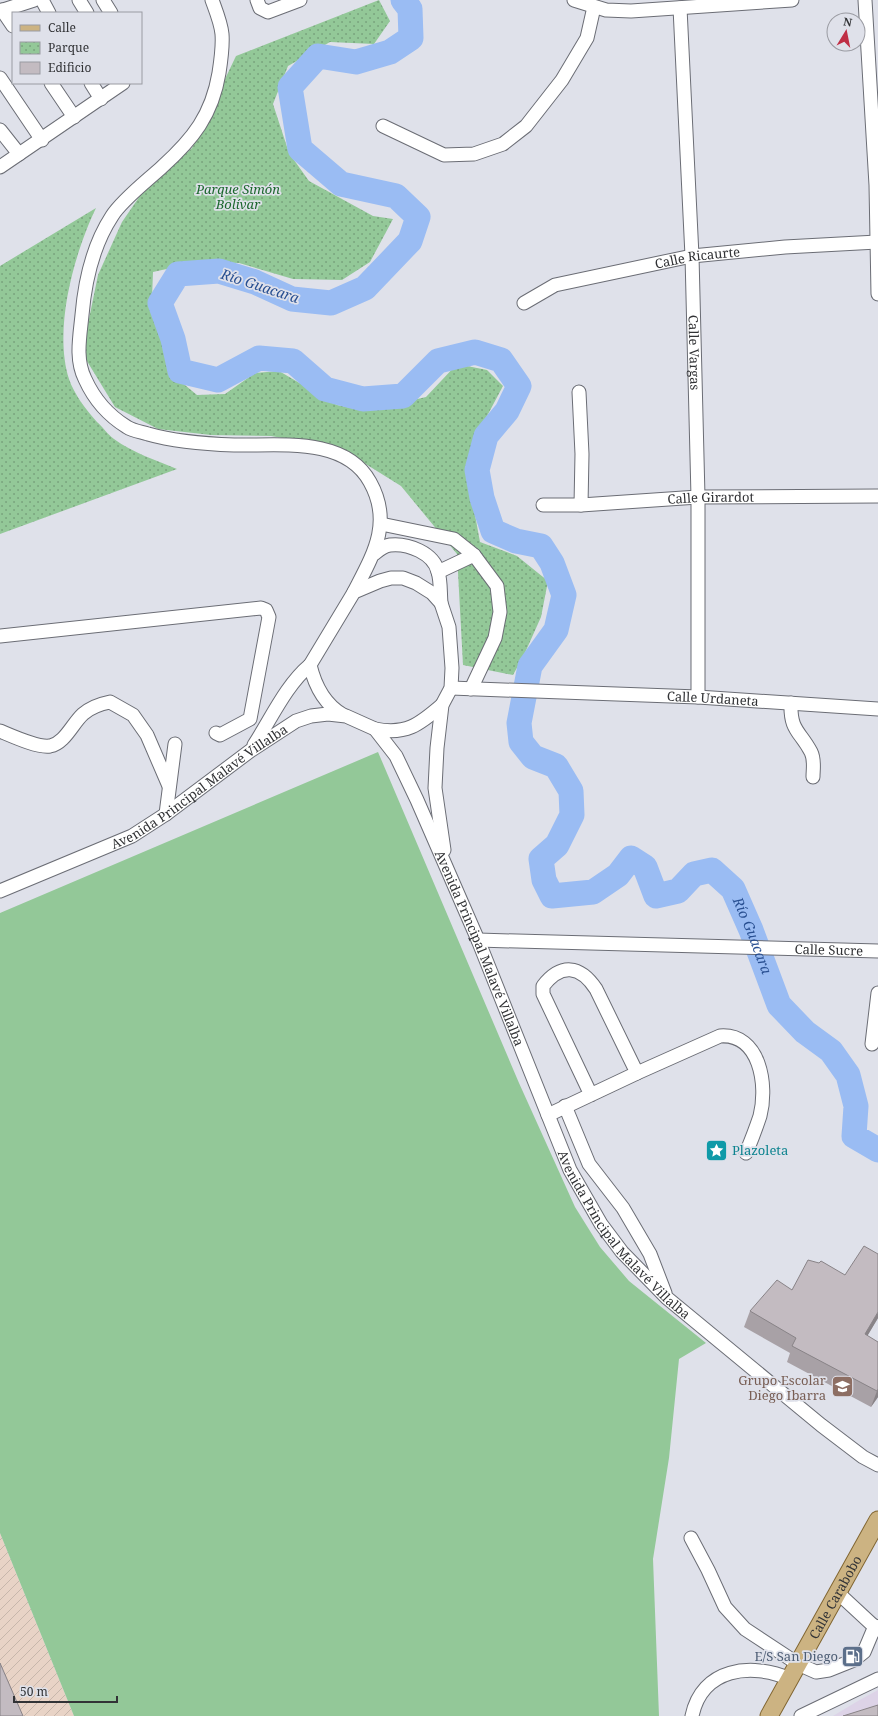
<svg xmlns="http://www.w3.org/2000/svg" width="878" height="1716" font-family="'Noto Serif',serif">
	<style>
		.commercial { fill: #ddd3e7 }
		.industrial { fill: url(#industrial-furrows) }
		.grass { fill: #93c898 }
		.park { fill: url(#park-dots) }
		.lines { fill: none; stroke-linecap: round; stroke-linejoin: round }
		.river { stroke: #9abcf3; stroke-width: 25 }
		.minor-casing { stroke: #6b6d75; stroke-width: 15 }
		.major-casing { stroke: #806531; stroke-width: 19 }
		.minor { stroke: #fff; stroke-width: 13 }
		.major { stroke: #ccb382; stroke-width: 17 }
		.wall { fill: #a8a1a6 }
		.shaded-wall { fill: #888387 }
		.building { fill: #c3bbc1; stroke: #888387 }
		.labels { text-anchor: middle; stroke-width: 3.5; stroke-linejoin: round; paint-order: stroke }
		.park-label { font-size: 13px; font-style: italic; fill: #1b672d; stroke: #dfe1ea }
		.street-label { font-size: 13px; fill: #323336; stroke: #dfe1ea }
		.culture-label { font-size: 13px; fill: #0d838f; stroke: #dfe1ea; text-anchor: start }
		.education-label { font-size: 13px; fill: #785e54; stroke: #dfe1ea; text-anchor: end }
		.service-label { font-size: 13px; fill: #4e5e75; stroke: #dfe1ea; text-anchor: end }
		.water-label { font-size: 14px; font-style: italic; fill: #295092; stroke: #dfe1ea }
	</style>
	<defs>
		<pattern id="industrial-furrows" width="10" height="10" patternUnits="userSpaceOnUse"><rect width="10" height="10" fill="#e8d3c6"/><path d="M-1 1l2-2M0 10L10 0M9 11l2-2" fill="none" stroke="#c7b6ab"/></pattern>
		<pattern id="park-dots" width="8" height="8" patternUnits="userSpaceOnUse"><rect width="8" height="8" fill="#93c898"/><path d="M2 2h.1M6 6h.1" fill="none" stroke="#79a37d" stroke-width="1.8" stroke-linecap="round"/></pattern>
	</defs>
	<rect width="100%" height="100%" fill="#dfe1ea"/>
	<path class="commercial" d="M878,1690v26h-45l25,-15z"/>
	<path class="industrial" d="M0,1533l74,183h-74z"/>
	<path class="grass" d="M378,752l141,331 56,124 25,40 29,34 77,62 -27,16 -10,99 -16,101 6,157h-585l-74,-183v-620z"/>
	<g class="park">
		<path d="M379,0l11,21 -16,23 -44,-2 -42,24 -15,38 16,49 20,28 64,35 20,3 -23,43 -28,18 -49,-1 -54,-16 -41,-1 -45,10 -1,26 16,73 29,24 28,-1 30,-21 24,-2 58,34 29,6 60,-14 31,-33 30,6 16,16 -25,47 -12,33 14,76 37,14 31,25 -7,36 -17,38 -11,20 -50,-10 -6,-111 -56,-68 -61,-38 -69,-12 -60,-1 -53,-6 -43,-22 -33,-54 16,-78 24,-53 22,-32 48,-42 44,-92z"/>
		<path d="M96,208c-22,46 -43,121 -27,171 5,15 17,31 28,43 6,5 11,13 17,17 19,14 42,21 63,30l-177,65v-268z"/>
	</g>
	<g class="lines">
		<path class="river" id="s1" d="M403,0l7,9 1,29 -21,14 -34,10 -38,-6 -28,31 10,62 41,35 55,12 22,21 -8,24 -45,47 -34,15 -39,-4 -37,-17 -36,-11 -41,3 -18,29 13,36 7,32 38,9 41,-22 34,3 32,28 38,10 40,-3 35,-35 37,-9 26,8 18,26 -12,25 -21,25 -9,34 5,28 11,33 23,10 25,5 11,17 12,32 -8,35 -26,36 -11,57 2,19 12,15 23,9 15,25 1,24 -15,30 -16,14 3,21 8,16 41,-4 25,-17 13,-17 14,9 11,29 22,-5 16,-17 18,-4 21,19 18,41 28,75 26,27 26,19 17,24 8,31 -2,30 24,14"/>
		<defs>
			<g id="minor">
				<path d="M42,0l7,13"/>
				<path d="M79,0l8,13"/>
				<path d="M103,0l8,13"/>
				<path d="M212,0c4,11 9,23 10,34 1,12 -1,26 -3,39 -7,42 -26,66 -57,94 -14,13 -40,33 -50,49 -19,29 -27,64 -30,99 -2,21 -7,44 3,64 9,20 24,37 42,48 6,4 15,5 21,7 28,8 57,10 86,11 44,1 111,-9 136,37 23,41 3,73 -16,110"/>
				<path d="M257,0l3,8 8,4 32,-12"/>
				<path d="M574,0l32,10 25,1 161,-11"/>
				<path d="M865,0l11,185 2,109"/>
				<path id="s2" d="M680,8l12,248 6,241v200"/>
				<path d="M2,10l11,16"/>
				<path d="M0,11l34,-11"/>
				<path d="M0,78l42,62"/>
				<path d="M51,83l23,34"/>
				<path d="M91,83l10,16"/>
				<path d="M383,126l61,29 30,-1 29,-10 23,-18 36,-46 25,-42 7,-31"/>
				<path d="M0,130l19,24"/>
				<path d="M0,167l123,-84"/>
				<path id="s3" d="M524,303l31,-18 137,-29 93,-9 92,-5"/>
				<path d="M579,392l3,62 -1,51"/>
				<path id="s4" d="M543,505h38l117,-8 180,-1"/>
				<path d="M381,524l73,15 20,16 23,31 3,26 -5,26 -24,51"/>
				<path d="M374,554c5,-4 9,-8 16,-9 18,-2 44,8 48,27 3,9 2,21 3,31"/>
				<path d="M438,572l36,-17"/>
				<path d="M0,636l261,-28 5,2 3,7 -19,102 -30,16 -4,-2"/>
				<path d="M310,665c5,21 14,39 33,50"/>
				<path id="s5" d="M451,688l247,9 180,12"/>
				<path d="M791,703c-1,28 9,28 20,49 4,8 2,17 2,25"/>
				<path d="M375,729c31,6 44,-4 67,-24"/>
				<path d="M0,731c12,5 38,17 50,15 15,-3 22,-22 33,-32 8,-7 17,-10 27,-12l23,13 14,20 22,51"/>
				<path d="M254,745c17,-26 32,-60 56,-80l44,-73 26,-11 11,-3h12l13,5 16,10 9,10 8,24 3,41 -1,20 -9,17 -5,43 -2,40 9,62"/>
				<path d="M166,814l9,-70"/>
				<path id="s6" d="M0,891l132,-55 34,-22 84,-63 46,-30 15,-5 17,-2 18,2 29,13 21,27 21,44 61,140 92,230 31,54 21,28 45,46 154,127 42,32 15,8"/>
				<path id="s7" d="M478,940l400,11"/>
				<path d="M872,1044l6,-51"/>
				<path d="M637,1073l83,-37c40,-3 48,49 40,80 -4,12 -9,25 -14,37"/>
				<path d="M565,1106l24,58 34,44 27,46 15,39"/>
				<path d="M548,1115l89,-42 -41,-84c-16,-24 -35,-26 -53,-3v8l48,101"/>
				<path d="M691,1538l17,32 17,37 20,22 53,35 18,8 13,-2 25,-10 10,-8 11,-26"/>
				<path d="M837,1592l41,38"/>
				<path d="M692,1716c10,-48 59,-54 98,-37"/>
				<path d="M801,1716l77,-37"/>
			</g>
			<g id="major">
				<path id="s8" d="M769,1716l109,-196"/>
			</g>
		</defs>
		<use href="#minor" class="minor-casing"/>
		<use href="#major" class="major-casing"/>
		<use href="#minor" class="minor"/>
		<use href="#major" class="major"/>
	</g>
	<path class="wall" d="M792,1290l86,28 -11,18 11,6v55l-7,10 -84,-45 3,-9 -46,-26 6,-16z"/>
	<g class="shaded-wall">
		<path d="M878,1312v6l-19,32 6,-16z"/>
		<path d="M878,1389v8l-7,10 6,-16z"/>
	</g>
	<g class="building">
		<path d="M864,1246l14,8v58l-13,22 13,8v47l-1,2 -85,-45 4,-8 -46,-27 27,-31 15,10 16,-30 11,3 2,-2 24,14z"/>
		<path d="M0,1663l23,53h-23z"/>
		<path d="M878,1705v11h-35z"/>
	</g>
	<defs>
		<symbol id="sight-square" viewBox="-11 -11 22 22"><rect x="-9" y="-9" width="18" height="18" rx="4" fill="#0f9aa8" stroke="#dfe1ea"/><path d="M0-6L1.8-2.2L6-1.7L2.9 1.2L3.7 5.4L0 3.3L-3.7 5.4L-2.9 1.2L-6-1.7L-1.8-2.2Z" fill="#fff"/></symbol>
		<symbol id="school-square" viewBox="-11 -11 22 22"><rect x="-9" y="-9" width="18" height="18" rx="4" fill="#8d6e63" stroke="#dfe1ea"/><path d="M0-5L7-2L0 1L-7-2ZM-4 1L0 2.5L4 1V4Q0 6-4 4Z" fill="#fff"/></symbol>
		<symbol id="fuel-square" viewBox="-11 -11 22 22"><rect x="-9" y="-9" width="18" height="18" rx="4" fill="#5c6f8a" stroke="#dfe1ea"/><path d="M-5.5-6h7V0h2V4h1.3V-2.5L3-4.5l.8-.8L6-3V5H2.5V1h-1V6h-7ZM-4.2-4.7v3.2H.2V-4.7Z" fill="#fff"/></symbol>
	</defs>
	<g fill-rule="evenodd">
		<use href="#sight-square" x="704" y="1138" width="25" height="25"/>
		<use href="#school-square" x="830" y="1374" width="25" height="25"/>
		<use href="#fuel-square" x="840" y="1644" width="25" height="25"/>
	</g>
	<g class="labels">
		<g class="park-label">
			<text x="238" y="194">Parque Simón<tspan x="238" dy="15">Bolívar</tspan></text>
		</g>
		<g class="street-label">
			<text dy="5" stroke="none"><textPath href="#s3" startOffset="181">Calle Ricaurte</textPath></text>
			<text dy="5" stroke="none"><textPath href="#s2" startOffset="345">Calle Vargas</textPath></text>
			<text dy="5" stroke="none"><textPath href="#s4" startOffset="168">Calle Girardot</textPath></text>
			<text dy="5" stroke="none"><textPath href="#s5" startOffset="262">Calle Urdaneta</textPath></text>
			<text dy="5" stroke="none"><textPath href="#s6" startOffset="226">Avenida Principal Malavé Villalba</textPath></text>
			<text dy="5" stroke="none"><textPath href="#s6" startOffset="670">Avenida Principal Malavé Villalba</textPath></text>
			<text dy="5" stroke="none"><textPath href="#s7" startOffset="351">Calle Sucre</textPath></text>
			<text dy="5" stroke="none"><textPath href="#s6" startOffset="994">Avenida Principal Malavé Villalba</textPath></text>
			<text dy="5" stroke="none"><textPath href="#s8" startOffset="136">Calle Carabobo</textPath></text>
		</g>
		<g class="culture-label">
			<text x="732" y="1155">Plazoleta</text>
		</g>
		<g class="education-label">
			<text x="826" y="1385">Grupo Escolar<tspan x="826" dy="15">Diego Ibarra</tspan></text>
		</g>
		<g class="service-label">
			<text x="838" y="1661">E/S San Diego</text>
		</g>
		<g class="water-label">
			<text transform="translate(260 286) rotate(18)" y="5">Río Guacara</text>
			<text dy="5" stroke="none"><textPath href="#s1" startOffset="2060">Río Guacara</textPath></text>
		</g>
	</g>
	<rect x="12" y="12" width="130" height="72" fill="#dfe1ea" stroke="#9a9ba2"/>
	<rect x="20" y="25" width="20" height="6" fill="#ccb382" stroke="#9a9ba2"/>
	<text x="48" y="32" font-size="12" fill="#323336">Calle</text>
	<rect x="20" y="42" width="20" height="12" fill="url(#park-dots)" stroke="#9a9ba2"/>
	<text x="48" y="52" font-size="12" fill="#323336">Parque</text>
	<rect x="20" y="62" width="20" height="12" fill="#c3bbc1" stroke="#9a9ba2"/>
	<text x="48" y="72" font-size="12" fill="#323336">Edificio</text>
	<g transform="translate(846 32) rotate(10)"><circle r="19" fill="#dfe1ea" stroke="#9a9ba2"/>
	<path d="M0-3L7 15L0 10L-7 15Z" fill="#bf2e45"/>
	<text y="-6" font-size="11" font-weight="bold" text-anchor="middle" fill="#323336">N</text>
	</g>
	<path d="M14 1696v6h103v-6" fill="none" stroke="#323336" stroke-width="2"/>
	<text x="20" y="1696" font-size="12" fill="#323336" stroke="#dfe1ea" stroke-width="3" paint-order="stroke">50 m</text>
</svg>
